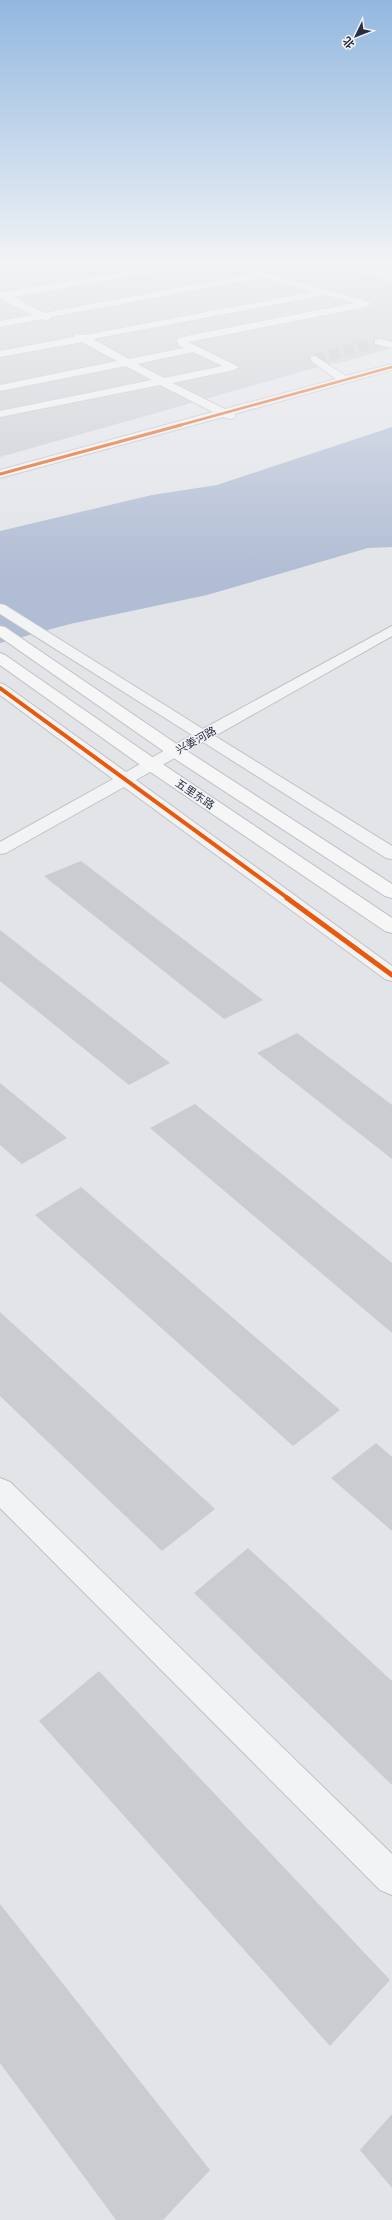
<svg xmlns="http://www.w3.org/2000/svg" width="392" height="2220" font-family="Inter,'Noto Sans SC',sans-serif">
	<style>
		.water { fill: #b1bdd4 }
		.building { fill: #cbccd0 }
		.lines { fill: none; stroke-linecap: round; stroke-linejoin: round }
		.minor-tunnel { stroke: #bec0c7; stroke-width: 10; stroke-dasharray: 10 5; stroke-linecap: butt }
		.minor-casing { stroke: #c1c2c6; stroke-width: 2 }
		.major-casing { stroke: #bfc1c6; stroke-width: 2 }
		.minor { fill: #f2f3f5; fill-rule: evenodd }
		.major { fill: #f6f6f7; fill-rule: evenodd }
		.cycleway-far3-casing { stroke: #f1f3f7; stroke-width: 3.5 }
		.cycleway-far2-casing { stroke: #f1f3f7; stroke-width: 4.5 }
		.cycleway-far1-casing { stroke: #f1f3f7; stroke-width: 6 }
		.cycleway-casing { stroke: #f1f3f7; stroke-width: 8 }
		.cycleway-far3 { stroke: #e8590c; stroke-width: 2.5 }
		.cycleway-far2 { stroke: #e8590c; stroke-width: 3 }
		.cycleway-far1 { stroke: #e8590c; stroke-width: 4 }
		.cycleway { stroke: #e8590c; stroke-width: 5 }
		.labels { text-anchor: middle; stroke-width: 3; stroke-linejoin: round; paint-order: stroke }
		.far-street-label { font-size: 11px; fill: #292f42; stroke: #f1f3f7 }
	</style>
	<rect width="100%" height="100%" fill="#e3e4e8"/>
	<path class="water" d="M392,427v120l-24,1 -161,47 -137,29 -70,19v-112l152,-36 65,-10z"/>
	<g class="building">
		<path d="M0,262h318l74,20v64l-6,2 4,1 -55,15 -2,-1 -333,94z"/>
		<path d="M81,861l182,139 -39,19 -180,-143z"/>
		<path d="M0,930l170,133 -41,22 -129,-104z"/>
		<path d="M297,1033l95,72v54l-135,-106z"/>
		<path d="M0,1083l67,55 -45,26 -22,-19z"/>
		<path d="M195,1104l197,159v70l-242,-205z"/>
		<path d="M81,1187l259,223 -47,36 -258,-231z"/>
		<path d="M0,1312l215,197 -53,42 -162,-155z"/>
		<path d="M376,1443l16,14v74l-61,-53z"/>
		<path d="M248,1548l144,133v104l-198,-192z"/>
		<path d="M99,1671l291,309 -60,66 -291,-325z"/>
		<path d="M0,1904l210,266 -47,50h-47l-116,-157z"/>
		<path d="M392,2114v74l-32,-38z"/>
	</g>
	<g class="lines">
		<path class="minor-tunnel" d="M315,359l64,-17"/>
		<defs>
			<g id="minor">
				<path d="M180,262h20l-5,3 -182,32 31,16 208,-39 -36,-12h15l138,40 2,2 -5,3 -178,35 51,25 -5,3 -62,13 53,26 111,-30 -25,-18v-4l4,-1 31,20 46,-12v6l-158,44 2,2 -2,2 -4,1 -7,-2 -223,61v-8l213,-58 -53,-27 -160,32v-6l152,-31 -26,-14 -126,25v-6l117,-24 -35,-19 -82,15v-6l74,-14 1,-3 10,1 228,-43 -49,-15 -213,40 -4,4 -5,-2 -42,8v-6l33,-6 -33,-16v-8l4,1zM325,295l29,8 -172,34 -5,3 2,6 5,2 -55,11 -36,-20zM193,352l30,14 -59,12 -27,-14z"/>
				<path d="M332,262h15l45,12v6z"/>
				<path d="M379,339l13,3v6l-17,-4v-4z"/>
				<path d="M0,604l5,1 198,124 189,-103v10l-177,100 177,110v13l-6,-1 -183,-116 -67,38 256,186v15l-7,-2 -261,-192 -118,66 -6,1v-12l113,-63 -113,-84v-12l5,2 121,87 66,-37 -192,-121z"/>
				<path d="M0,1478l10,4 382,372v41l-12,-5 -380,-382z"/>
			</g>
			<g id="major">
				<path d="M0,626l5,1 176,120 211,137v14l-7,-2 -216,-141 -169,-118z"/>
				<path d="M0,653l5,2 153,106 234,157v15l-7,-2 -239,-162 -146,-104z"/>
			</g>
		</defs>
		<use href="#minor" class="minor-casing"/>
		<use href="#major" class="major-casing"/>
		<use href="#minor" class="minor"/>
		<use href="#major" class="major"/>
		<defs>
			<path id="cycleway-far3" d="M177,426l215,-59"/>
			<path id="cycleway-far2" d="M0,474l181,-49"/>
			<path id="cycleway-far1" d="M0,688l289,211"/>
			<path id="cycleway" d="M287,898l105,77"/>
		</defs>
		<use href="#cycleway-far3" class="cycleway-far3-casing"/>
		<use href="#cycleway-far2" class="cycleway-far2-casing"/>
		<use href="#cycleway-far1" class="cycleway-far1-casing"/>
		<use href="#cycleway" class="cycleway-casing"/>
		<use href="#cycleway-far3" class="cycleway-far3"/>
		<use href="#cycleway-far2" class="cycleway-far2"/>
		<use href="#cycleway-far1" class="cycleway-far1"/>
		<use href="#cycleway" class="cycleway"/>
	</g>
	<linearGradient id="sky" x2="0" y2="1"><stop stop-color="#92b8e0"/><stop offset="0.46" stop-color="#f2f3f5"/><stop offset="1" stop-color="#f2f3f5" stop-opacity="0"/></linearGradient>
	<rect width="392" height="573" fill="url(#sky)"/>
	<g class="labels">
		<g class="far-street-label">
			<text transform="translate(196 740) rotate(-29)" y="4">兴姜河路</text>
			<text transform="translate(195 794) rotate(34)" y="4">五里东路</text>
		</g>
	</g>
	<g transform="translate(356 36) rotate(227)" stroke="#f1f3f7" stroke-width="3" paint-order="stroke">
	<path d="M0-3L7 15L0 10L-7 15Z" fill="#292f42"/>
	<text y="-6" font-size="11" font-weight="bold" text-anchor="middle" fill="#292f42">北</text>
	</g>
</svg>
